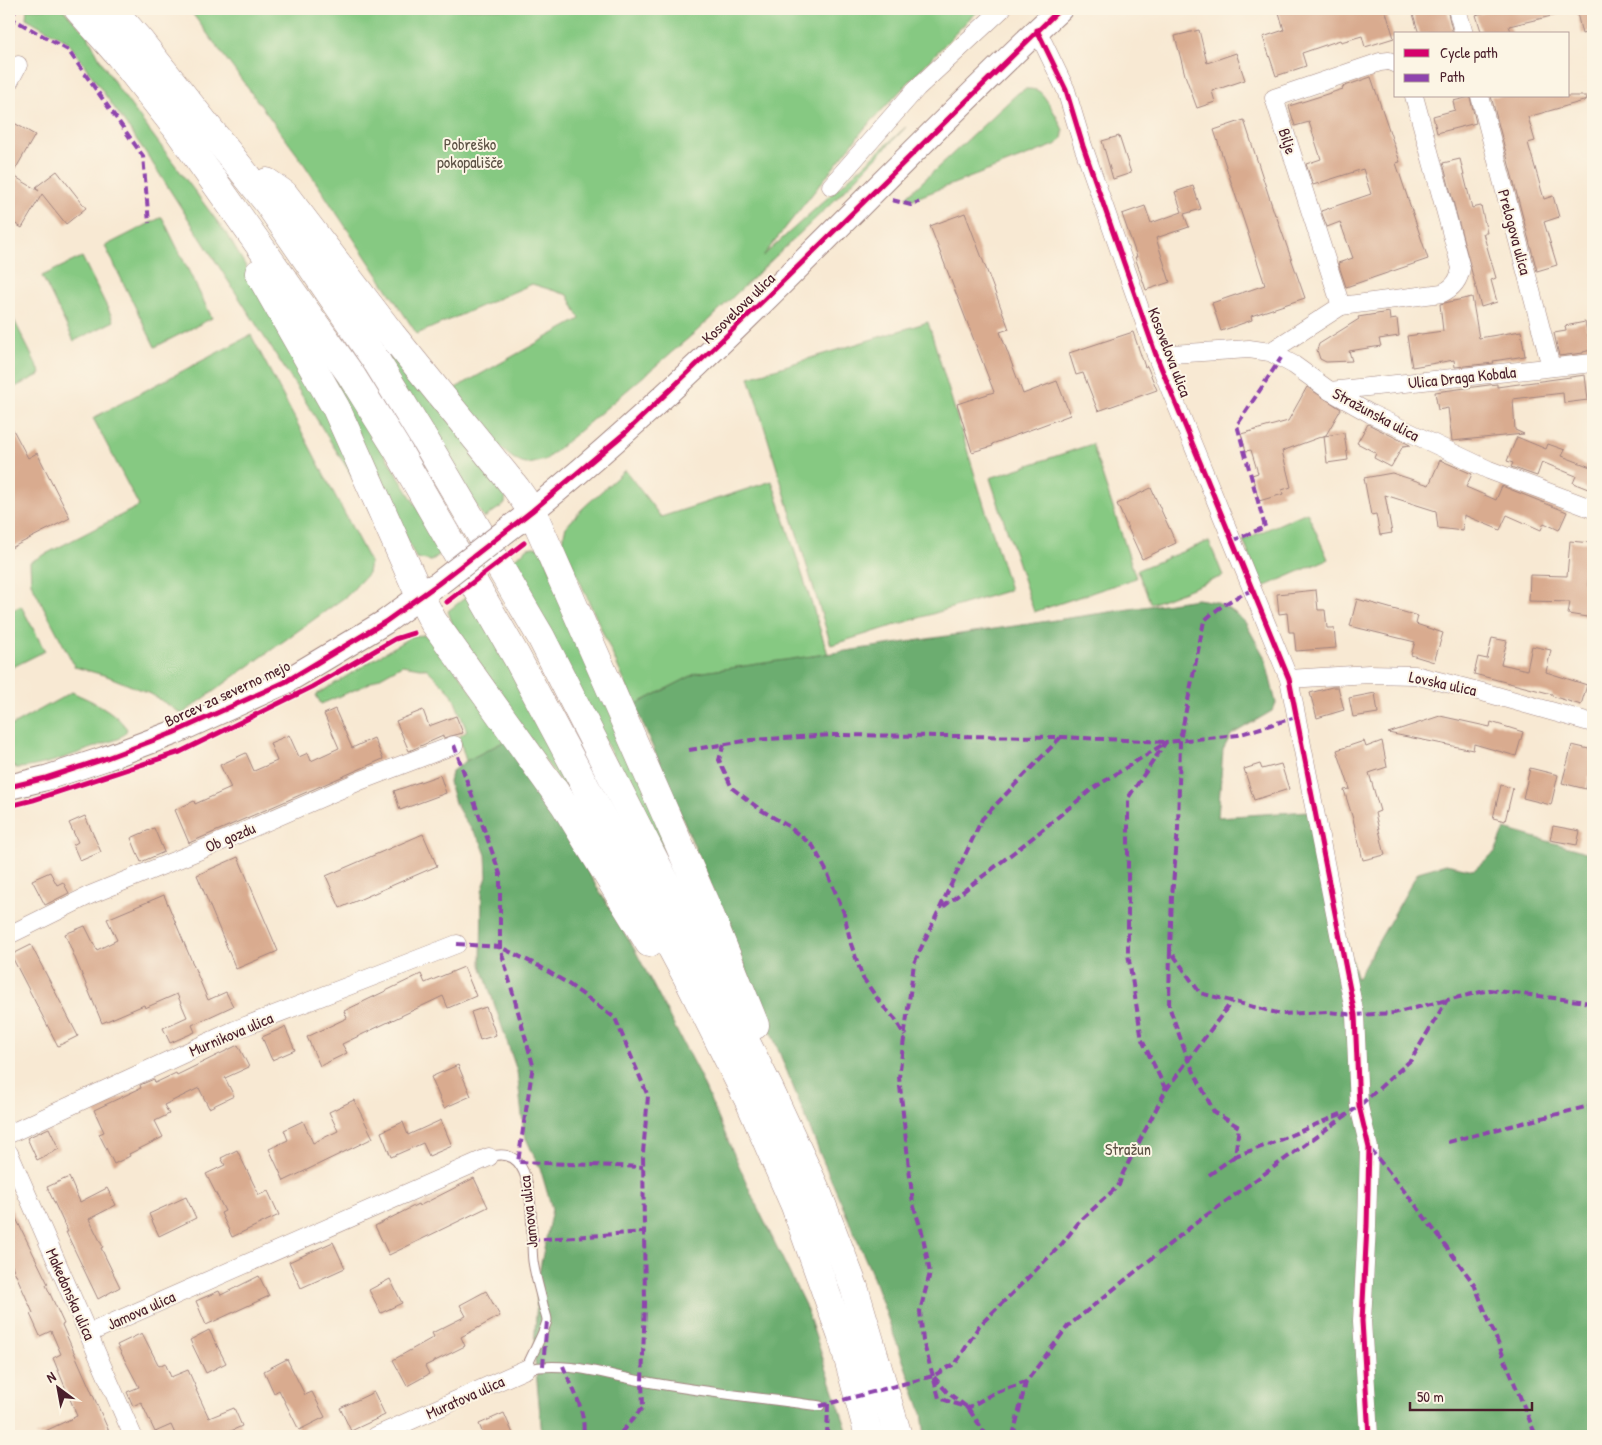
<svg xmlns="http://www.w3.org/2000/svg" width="1602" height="1445" font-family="'Patrick Hand',sans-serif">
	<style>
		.green { fill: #86c982; stroke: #687456 }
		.forest { fill: #6cad70; stroke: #5b664e }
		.building { fill: #d9ab8f }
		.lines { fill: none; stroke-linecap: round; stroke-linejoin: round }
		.lane-casing { stroke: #a1847f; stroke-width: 11 }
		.street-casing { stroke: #a1847f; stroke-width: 19 }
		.secondary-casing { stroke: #a1847f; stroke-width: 26 }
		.highway-casing { stroke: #a1847f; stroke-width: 29 }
		.lane { stroke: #fff; stroke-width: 9 }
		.street { stroke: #fff; stroke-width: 18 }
		.secondary { stroke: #fff; stroke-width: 24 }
		.highway { stroke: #fff; stroke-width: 28 }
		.secondary-bridge-casing { stroke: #a1847f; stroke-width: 26; stroke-linecap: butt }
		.secondary-bridge { stroke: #fff; stroke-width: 24 }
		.quiet { stroke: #8e44ad; stroke-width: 4; stroke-dasharray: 8 4; stroke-linecap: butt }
		.cycleway-casing { stroke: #fcf5e5; stroke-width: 8 }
		.cycleway { stroke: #d6006c; stroke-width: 5 }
		.labels { text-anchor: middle; stroke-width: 4; stroke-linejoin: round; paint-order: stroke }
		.street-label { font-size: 16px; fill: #4a1f2b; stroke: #fcf5e5 }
		.park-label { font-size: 16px; fill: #5c5245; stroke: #fcf5e5 }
	</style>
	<rect width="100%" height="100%" fill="#fcf5e5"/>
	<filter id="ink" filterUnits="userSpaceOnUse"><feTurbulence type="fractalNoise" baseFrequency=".02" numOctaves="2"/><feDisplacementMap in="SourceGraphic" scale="10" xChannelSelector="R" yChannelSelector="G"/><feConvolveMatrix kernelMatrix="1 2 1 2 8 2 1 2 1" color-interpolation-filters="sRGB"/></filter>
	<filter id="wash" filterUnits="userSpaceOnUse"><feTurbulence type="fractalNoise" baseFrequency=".0096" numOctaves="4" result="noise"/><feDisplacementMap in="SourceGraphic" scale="20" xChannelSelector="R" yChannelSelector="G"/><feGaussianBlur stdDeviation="1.12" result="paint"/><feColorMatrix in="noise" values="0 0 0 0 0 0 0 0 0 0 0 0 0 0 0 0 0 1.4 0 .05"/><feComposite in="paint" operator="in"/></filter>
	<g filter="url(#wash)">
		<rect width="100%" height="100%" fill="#f8e9d3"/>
		<g class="green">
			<path d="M27,9h36l25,27 13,25 19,30 108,145 79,135 92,192 -10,3 -16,-51 -16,-31 -58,-93 -153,-238 -78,-111 -42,-24z"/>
			<path d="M189,9h792l-11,9 -106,111 -101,127 143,-129 -72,74 -136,129 -153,130c-6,1 -12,4 -19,4 -22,-3 -59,-56 -74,-74l128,-71 -12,-24 -36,-11 -115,50 -115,-173z"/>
			<path d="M1025,89c5,0 11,0 15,3 5,4 24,35 23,41 0,6 -4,9 -8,12l-144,55 -5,-3 112,-104z"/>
			<path d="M162,217l50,101 -57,29 -50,-101z"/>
			<path d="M319,256l187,235 -1,13 -21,14z"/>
			<path d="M82,257l32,64 -40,20 -32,-65z"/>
			<path d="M282,287l162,264 -13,10 -15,-3z"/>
			<path d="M11,314l30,60 -32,16v-75z"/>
			<path d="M928,322l82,268 -179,55 -82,-268z"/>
			<path d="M251,335l119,227 -2,11 -20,22 -166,119 -31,-20 -44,-18 -32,-9 -44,-84 -1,-21 109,-56 -46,-88z"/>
			<path d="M1092,444l44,134 -102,34 -44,-134z"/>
			<path d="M625,470l36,47 111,-36 56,173 -131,19 -62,32 -73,-164 4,-14 16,-18z"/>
			<path d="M1307,512l21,47 -65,28 -20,-47z"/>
			<path d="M1209,541l14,35 -72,28 -14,-34z"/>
			<path d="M533,547l8,1 197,450 -226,-437 16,-13z"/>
			<path d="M470,594l150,277 -168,-248 -4,-12z"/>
			<path d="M21,606l24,45 -36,18v-57z"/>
			<path d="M425,635l11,7 71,98 -41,21 -7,-24 8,-6 -15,-37 -25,-25 -25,-4 -36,20 -45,19 -5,-9 96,-59z"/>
			<path d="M72,692c21,10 41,17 55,37l-2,4 -7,6c-29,9 -73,29 -102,29l-7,-6v-35z"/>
		</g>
		<g class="forest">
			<path d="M1197,599l19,3 18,10 11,10 20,36 11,45 -4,8 -41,24 -8,15 -5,67 90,-6 49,168 61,-107 28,-8 28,6 21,-18 10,-23 88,25v582h-668l-3,-23 -51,-141 -50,-116 -79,-196 -107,-255 62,-32z"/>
			<path d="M507,740l22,42 27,37 80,133 63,122 55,126 51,105 44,131h-307l-8,-87 4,-71 14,-69 -11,-38 -17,-37 -7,-63 -36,-106 1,-74 5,-14 -1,-22 -5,-13 -17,-23 -9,-16 -6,-21 3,-11 14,-10z"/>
		</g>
		<g id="blocks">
			<g class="building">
				<path d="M1278,9h107l9,29 -29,9 -3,-11 -21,6 -1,-2 -38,13 4,13 -30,10 -13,-39 21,-7z"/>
				<path d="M1429,9h18l6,25h-34l-6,-20z"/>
				<path d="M1496,9h63l1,5 -51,12 3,8h-30l-6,-19z"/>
				<path d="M1576,9h17v22l-11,3z"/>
				<path d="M1199,30l8,33 29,-10 9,27 -33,11 3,11 -18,6 -12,-33 -10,-39z"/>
				<path d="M1371,77l29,85 -4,1 32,96 -82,28 -8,-24 15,-5 -13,-36 -13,5 -6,-16 50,-17 -8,-25 -50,16 -7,-21 15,-5 -12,-37 -14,4 -6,-20 54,-17 -1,-2z"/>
				<path d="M1491,96h95l1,4 -59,17 7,24 -7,2 16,56 9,-3 6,21 -15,5 13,43 -20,6z"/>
				<path d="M1470,97l6,26 -39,10 -4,-17 22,-6 -2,-9z"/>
				<path d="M9,120l26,15 -23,40 27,16 -3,-4 21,-16 29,37 -20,16 -24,-30 -20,34 -13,-8z"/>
				<path d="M1244,120l31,95h1l29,83 -54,18 1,4 -31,11 -9,-28 53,-18 -51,-155z"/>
				<path d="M1119,136l12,37 -18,6 -11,-38z"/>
				<path d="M1460,159l12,49 9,-2 6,27h-4l13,45 -5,2 6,22 -16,5 -38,-144z"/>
				<path d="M1193,186l8,23 -17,5 5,13 -33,11 14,44 -24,8 -11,-33h2l-15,-43 23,-8 6,17 31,-11 -7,-20z"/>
				<path d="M965,213l44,116 -9,3 23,62 34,-13 13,34 -78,29 1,2 -21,6 -15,-48 37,-12 -64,-166z"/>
				<path d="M1472,297l7,41 42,-7 4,25 -32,5 1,2 -39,4 -1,-7 -42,7 -5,-31 36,-5 -3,-27z"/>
				<path d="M1389,312l1,8 7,-1 2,17 -20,3 2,7 -32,5 3,10 -26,1 -6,-3 -3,-9 2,-6 40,-25 -1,-2z"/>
				<path d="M1585,322l6,28 -8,2v1l-24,3 -5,-23 12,-2 -1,-5z"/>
				<path d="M1133,332l12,35 2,-1 10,24 -59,21 -15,-38 -7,2 -7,-22z"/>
				<path d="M1585,375l3,25 -24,3 -1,-10 -50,6 2,31 9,4 -72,7 -4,-33 -10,2 -3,-18 62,-8v3z"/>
				<path d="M1307,387l34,22 -15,26 -44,16 9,36 -9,3 1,4 -24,7 -7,-26 6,-2 -7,-23 -5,1 -5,-17 47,-13z"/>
				<path d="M9,422l19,36 9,-5 33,65 -61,31z"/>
				<path d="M1368,424l42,21 -7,1 -12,21 -17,-9 2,-5 -19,-10z"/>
				<path d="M1344,433l4,27 -21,3 -3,-27z"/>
				<path d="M1517,437l29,12 2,-5 17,6 -3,6 31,12v23l-20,-8 3,-7 -34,-14 -5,14 -26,-9 2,-4 -6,-2z"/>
				<path d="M1440,460l32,14 -6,13 30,13 6,-14 65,26 -8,18 -15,-7 -3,7 -34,-15 -7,15 -36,-15 -1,16 -25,-3 -2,-17 -51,-16 7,38 -12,2 -4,-21 -5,1 -7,-37 28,-5 37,12z"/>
				<path d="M1151,488l25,55 -34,16 -25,-55z"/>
				<path d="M1570,541l21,2 -3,42 5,1v32l-25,-4 2,-12 -41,-1 1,-26 37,1z"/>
				<path d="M1316,590l2,20h7l2,18h7l2,20 -40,3 -2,-19h-5l-2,-19 -8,1 -2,-20z"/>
				<path d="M1357,599l61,17 -2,8 27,9 -9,29 -23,-7 4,-13 -65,-16z"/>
				<path d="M1492,638l15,3 -6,23 26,6 5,-24 19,4 -5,22 41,13 -6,20 -29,-9v-2l-78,-20 4,-17 9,2z"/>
				<path d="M1332,687h6l6,23 -27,8 -7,-25z"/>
				<path d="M1375,693l3,20 -25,4 -4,-19z"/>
				<path d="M335,709l17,39 22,-10 9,21 -194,84 -14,-33 19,-9 1,3 36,-16 -11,-23 26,-12 8,18 23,-10 -7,-18 19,-8 10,22 9,-4 3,8 28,-13 -15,-34z"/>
				<path d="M423,710l6,16 27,-10 7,17 -20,5v-2l-34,15 -13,-30z"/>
				<path d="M1440,716l50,11 1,-5 32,10 -7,24 -42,-12 -1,6 -85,-17z"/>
				<path d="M1364,741l2,6 16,-6 5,26 -18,6 11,38 -5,2 10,42 -22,5 -10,-41 -9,-29 6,-1 -13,-39z"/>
				<path d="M1572,745l21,5v28l-4,-2 -3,13 -24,-6z"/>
				<path d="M1260,764l2,5 19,-5 8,25 -35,11 -10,-31z"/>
				<path d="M1530,768l28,7 -7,30 -28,-7z"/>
				<path d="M440,775l6,18 -46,17 -6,-19z"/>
				<path d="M1501,785l12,3 -8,33 -12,-3z"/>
				<path d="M85,816l16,36 -21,9 -7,-16 5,-3 -9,-19z"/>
				<path d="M1553,826l27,5 -3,14 -27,-5z"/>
				<path d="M154,828l10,24 -23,10 -10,-24z"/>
				<path d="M423,834l14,32 -97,42 -14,-32z"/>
				<path d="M238,857l40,94 -42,18 -39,-94z"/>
				<path d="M50,872l7,13 6,-3 6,11 -24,12 -13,-25z"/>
				<path d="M164,895l44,105 18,-8 7,14 -41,19 3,7 -25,11 -7,-15 24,-11 -10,-23 -32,14 -1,-3 -42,18 -37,-89 20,-8 12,24 20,-10 -10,-21z"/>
				<path d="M31,945l47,91 -20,10 -47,-91z"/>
				<path d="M464,967l12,29 -28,12 -5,-12 -101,48 5,9 -27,13 -13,-29 40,-19 -3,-7 77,-37 4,9z"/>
				<path d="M486,1007l10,28 -16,5 -9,-28z"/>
				<path d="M285,1027l10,23 -23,10 -10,-23z"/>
				<path d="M238,1045l11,22 -24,11 9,18 -25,12 -10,-20 -35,17 5,9 -14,7 8,16 -34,17 1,2 -16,8 -15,-30 5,-2 -10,-22 47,-22 -1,-3 14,-6 1,4 21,-10 1,2z"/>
				<path d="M458,1065l13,31 -27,12 -13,-31z"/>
				<path d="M354,1100l19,38 -89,43 -15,-32 19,-9 -4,-10 19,-9 10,22 25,-12 -9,-19z"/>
				<path d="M441,1120l11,26 -23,10 -6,-13 -32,14 -10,-25 22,-10 5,13z"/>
				<path d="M49,1128l10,21 -22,11 -10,-22z"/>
				<path d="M237,1150l22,45 9,-4 11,24 -47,22 -11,-24 4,-2 -19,-37 19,-9 -4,-7z"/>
				<path d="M69,1177l11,25 27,-14 9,17 -27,14 14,28 -2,1 19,39 -22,12 -32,-67h2l-21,-45z"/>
				<path d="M474,1178l14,29 -99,48 -14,-29 43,-22 1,2z"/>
				<path d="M186,1197l10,21 -37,18 -10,-22z"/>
				<path d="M9,1204l39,80 -2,1 18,39 -2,1 49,111h-76l42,-20 -24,-58 8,-4 -10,-23 -11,5 -10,-22 3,-1 -24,-54z"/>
				<path d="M333,1242l12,26 -44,20 -12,-26z"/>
				<path d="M259,1276l10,20 -63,29 -10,-24 23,-10 2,4z"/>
				<path d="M390,1279l12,24 -21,10 -12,-23z"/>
				<path d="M486,1291l14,25 -39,21 4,9 -40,20 4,8 -22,12 -14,-26 41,-23 -2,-4 34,-17 -6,-11z"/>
				<path d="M209,1330l17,33 -20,10 -16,-33z"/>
				<path d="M142,1333l17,33 6,-3 6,14 17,-7 9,20h-1l13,28 25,-10 8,18 -22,10h-44l-5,-11 -16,7 -14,-30 -8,4 -6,-14 12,-5 -22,-42z"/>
				<path d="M287,1359l18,36 7,-3 13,25 -26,13 -20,-40 -5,3 -10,-22z"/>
				<path d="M374,1392l11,23 -34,16 -11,-23z"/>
				<path d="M504,1413l10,23h-30l-5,-12z"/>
			</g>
		</g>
	</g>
	<g filter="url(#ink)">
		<use href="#blocks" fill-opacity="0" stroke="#a1847f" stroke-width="1"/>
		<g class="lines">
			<defs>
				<path id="lane" d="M489,1157c52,-17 40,74 44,104 2,15 7,30 10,44 1,5 4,11 4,15 0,7 -18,40 -21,49 40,-8 77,5 116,12 59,11 119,17 178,25"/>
				<g id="street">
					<path d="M1457,9l7,25"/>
					<path d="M1037,30l29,60 17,56 73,209 133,324 66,336 4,91 10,42 -2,78 -5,95 7,115"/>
					<path d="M9,82l9,-17"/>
					<path d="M1480,96l71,271"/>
					<path d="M831,186l86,-98 85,-79"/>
					<path d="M1341,306l101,-13c11,-5 17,-12 19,-25l-47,-172"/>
					<path d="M1270,352l71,-46 -67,-208 106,-36 9,-1 7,3"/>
					<path d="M1156,355l93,-6 21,3 24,13 36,26 41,23 118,56 104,39"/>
					<path d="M1330,391l263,-28"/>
					<path d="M1289,679l80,-5 46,1 75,19 103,29"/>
					<path d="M9,935l81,-40 123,-50 149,-65 92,-35"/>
					<path d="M9,1134l226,-104 222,-86"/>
					<path d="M9,1153l124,283"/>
					<path d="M89,1333l400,-176"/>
					<path d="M376,1436l150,-67"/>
				</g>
				<g id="secondary">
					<path d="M517,523c195,-155 361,-344 543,-514"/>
					<path d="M9,787l37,-9 58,-19 69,-26 112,-51 100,-60 49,-36"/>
				</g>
				<g id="highway">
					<path d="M78,9l41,46 56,71 176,249 46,74 119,207 172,323 62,124 45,103 48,134 26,96"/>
					<path d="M112,9l27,31 129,163 109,159 48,78 116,197 148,291 81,162 48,104 36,93 44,149"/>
					<path d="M267,182l17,12 108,141 124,153 16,23 179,406 44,108"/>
					<path d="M259,273l77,135 84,188 13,25 131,183 85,139"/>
				</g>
			</defs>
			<use href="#lane" class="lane-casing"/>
			<use href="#street" class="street-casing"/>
			<use href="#secondary" class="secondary-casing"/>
			<use href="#highway" class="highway-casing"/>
			<use href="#lane" class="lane"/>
			<use href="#street" class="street"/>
			<use href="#secondary" class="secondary"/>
			<use href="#highway" class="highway"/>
			<defs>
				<path id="secondary-bridge" d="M438,584l77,-60"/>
			</defs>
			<use href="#secondary-bridge" class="secondary-bridge-casing"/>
			<use href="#secondary-bridge" class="secondary-bridge"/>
			<g class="quiet">
				<path d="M9,16l10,-7"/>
				<path d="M9,17l59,33 75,106 6,67"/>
				<path d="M892,200l19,5 8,-3"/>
				<path d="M1232,541l33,-14 -28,-102 44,-67"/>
				<path d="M1253,590c-19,7 -34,17 -49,31l-24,119 -2,89 -6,67 -2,54 30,43 81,21 48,-2 26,3 39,-2 53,-13"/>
				<path d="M724,744l-5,16 13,28 29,22 27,16 25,20 14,26 17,41 7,31 12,34 18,26 14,15 10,17"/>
				<path d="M454,745l46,129v73l33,118 -15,97 125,5"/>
				<path d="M689,750l62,-10 81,-5 229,2 105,5"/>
				<path d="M943,907l88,-68 61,-50 70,-44"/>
				<path d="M457,944l43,3 39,19 28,17 48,35 33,78 -5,57 2,151 -3,77 1,26 -25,29"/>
				<path d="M1170,950l-1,56 19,54 26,52 25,15 -4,29 35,-12 73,-31"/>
				<path d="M1166,1090l66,-89"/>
				<path d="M1448,1142l145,-37"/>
				<path d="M1370,1149l44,54 60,81 62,152"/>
				<path d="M1209,1175l26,-19"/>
				<path d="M531,1240l113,-8"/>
				<path d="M543,1366l4,-45"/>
				<path d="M563,1366c9,22 24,46 20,70"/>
				<path d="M933,1376l-10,-35 -3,-30 10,-38 -8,-41 -9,-28 -14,-127 15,-114 68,-144 79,-82"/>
				<path d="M820,1406l113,-30 23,-13 23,-37 82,-81 18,-23 40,-37 4,-12 43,-83 -24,-50 -14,-86v-156l38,-56 72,-7 58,-18"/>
				<path d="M827,1436l1,-32"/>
				<path d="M987,1436l-19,-28 -21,-16 -14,-16 6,22 29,10 26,-15 32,-11 42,-56 129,-104 162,-116 52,-46 36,-60 42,-10 90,11 14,3"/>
				<path d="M1013,1436l13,-54"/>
			</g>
			<defs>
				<g id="cycleway">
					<path d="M1037,30l29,60 17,56 73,209 133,324 66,336 4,91 10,42 -2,78 -5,95 7,115"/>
					<path d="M447,602l77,-59"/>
					<path d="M9,787l37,-9 58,-19 69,-26 112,-51 100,-60 53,-38 94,-73 93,-78 145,-139 290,-285"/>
					<path d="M9,806l24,-6 147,-48 132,-65 83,-48 19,-6"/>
				</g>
			</defs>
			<use href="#cycleway" class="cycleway-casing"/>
			<use href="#cycleway" class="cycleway"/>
		</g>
	</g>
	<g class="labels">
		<g class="street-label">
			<text transform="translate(1288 141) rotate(72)" y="6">Bilje</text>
			<text transform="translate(1515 232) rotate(75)" y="6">Prelogova ulica</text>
			<text transform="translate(738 308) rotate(-44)" y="6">Kosovelova ulica</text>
			<text transform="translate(1170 352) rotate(69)" y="6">Kosovelova ulica</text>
			<text transform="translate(1462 377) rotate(-6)" y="6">Ulica Draga Kobala</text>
			<text transform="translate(1376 414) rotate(28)" y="6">Stražunska ulica</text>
			<text transform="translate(1443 683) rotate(12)" y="6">Lovska ulica</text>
			<text transform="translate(227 693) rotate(-25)" y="6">Borcev za severno mejo</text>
			<text transform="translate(230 837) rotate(-23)" y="6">Ob gozdu</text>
			<text transform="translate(231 1034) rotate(-23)" y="6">Murnikova ulica</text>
			<text transform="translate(528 1212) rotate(-96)" y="6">Jamova ulica</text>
			<text transform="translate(71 1294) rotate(66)" y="6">Makedonska ulica</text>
			<text transform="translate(141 1310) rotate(-24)" y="6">Jamova ulica</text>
			<text transform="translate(465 1397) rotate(-24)" y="6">Muratova ulica</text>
		</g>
		<g class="park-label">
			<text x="470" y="150">Pobreško<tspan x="470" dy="18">pokopališče</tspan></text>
			<text x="1128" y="1155">Stražun</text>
		</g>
	</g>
	<rect width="1602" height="1445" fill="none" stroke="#fcf5e5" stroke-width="30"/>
	<rect x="1394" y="32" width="175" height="65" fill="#fcf5e5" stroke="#b59f9b"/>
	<rect x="1404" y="49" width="25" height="8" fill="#d6006c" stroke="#b59f9b"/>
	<text x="1440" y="58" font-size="15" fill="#4a1f2b">Cycle path</text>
	<rect x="1404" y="74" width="25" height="8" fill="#8e44ad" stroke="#b59f9b"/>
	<text x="1440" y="82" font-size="15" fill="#4a1f2b">Path</text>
	<g transform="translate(58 1388) rotate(328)" stroke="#fcf5e5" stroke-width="4" paint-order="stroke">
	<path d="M0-4L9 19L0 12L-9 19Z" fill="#4a1f2b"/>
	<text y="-8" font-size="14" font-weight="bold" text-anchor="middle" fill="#4a1f2b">N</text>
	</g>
	<path d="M1410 1402v8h122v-8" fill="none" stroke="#4a1f2b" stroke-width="2.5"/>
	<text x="1417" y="1402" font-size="15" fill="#4a1f2b" stroke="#fcf5e5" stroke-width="4" paint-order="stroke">50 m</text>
</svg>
